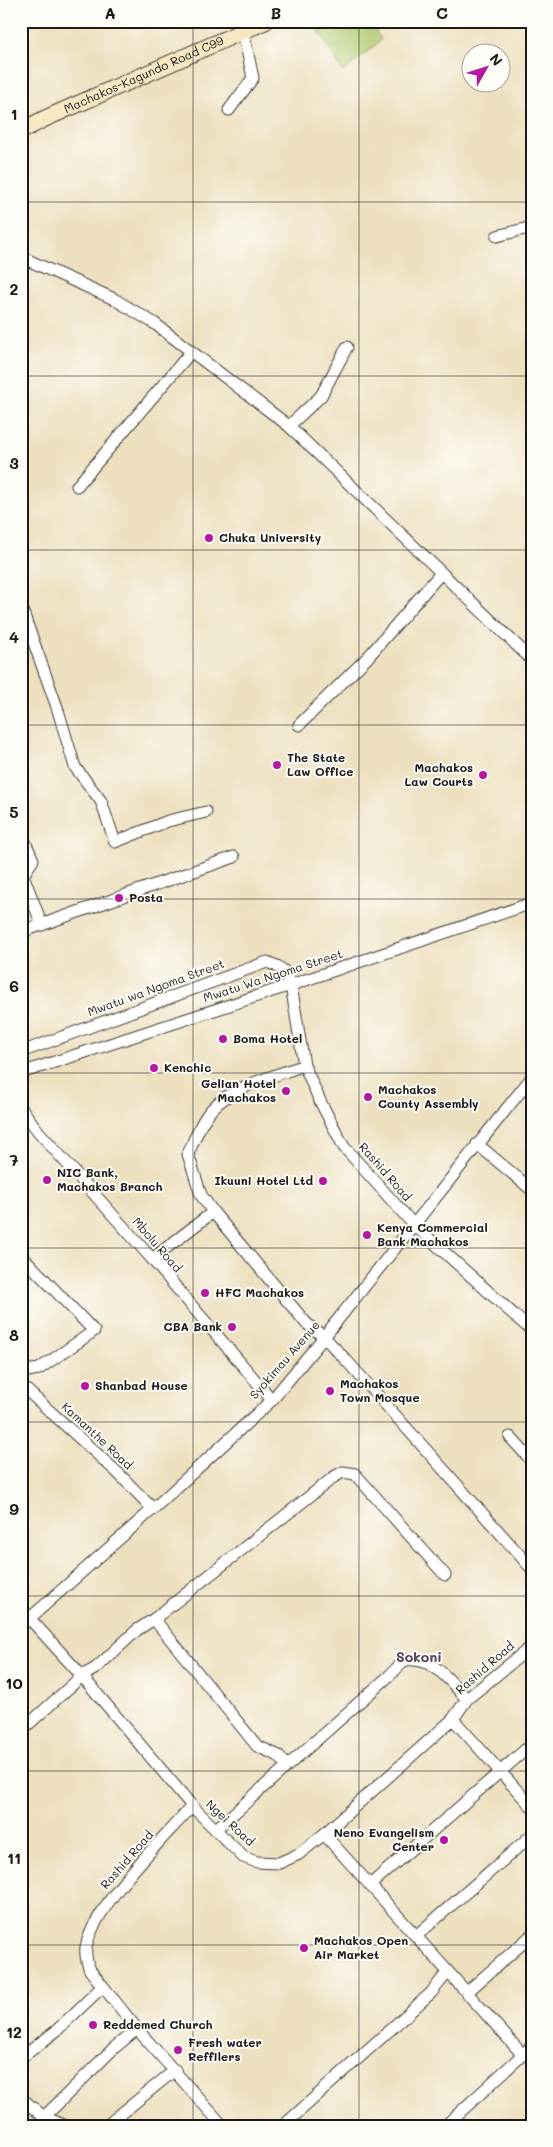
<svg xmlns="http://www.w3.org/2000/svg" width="553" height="2147" font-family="Mali,sans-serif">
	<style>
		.green { fill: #b1cb71; stroke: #667446 }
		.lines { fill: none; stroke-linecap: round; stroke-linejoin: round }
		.minor-casing { stroke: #3b3934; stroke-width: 13 }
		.secondary-casing { stroke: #3b3934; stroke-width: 18 }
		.minor { stroke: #fff; stroke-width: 11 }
		.secondary { stroke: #f7e8c3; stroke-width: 16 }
		.grid { fill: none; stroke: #1c1c1c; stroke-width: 1; stroke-opacity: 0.55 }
		.poi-dot { fill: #b5179e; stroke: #fdfcf7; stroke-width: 2 }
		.labels { text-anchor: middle; stroke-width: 4; stroke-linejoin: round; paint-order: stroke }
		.street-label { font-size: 12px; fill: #1c1c1c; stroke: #fdfcf7 }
		.poi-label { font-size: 12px; font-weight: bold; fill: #1c1c1c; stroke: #fdfcf7; text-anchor: start }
		.neighbourhood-label { font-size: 14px; font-weight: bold; fill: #50475d; stroke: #fdfcf7 }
		.neatline { fill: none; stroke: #1c1c1c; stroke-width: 2 }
		.grid-label { font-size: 16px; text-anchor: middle; font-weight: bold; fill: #1c1c1c }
	</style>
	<rect width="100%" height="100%" fill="#fdfcf7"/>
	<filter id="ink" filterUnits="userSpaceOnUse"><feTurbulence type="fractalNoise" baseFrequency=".02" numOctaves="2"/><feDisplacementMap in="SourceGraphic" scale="10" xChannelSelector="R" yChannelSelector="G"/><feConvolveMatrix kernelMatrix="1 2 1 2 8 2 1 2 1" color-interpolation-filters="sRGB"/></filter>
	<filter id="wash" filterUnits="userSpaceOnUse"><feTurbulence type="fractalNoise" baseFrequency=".0096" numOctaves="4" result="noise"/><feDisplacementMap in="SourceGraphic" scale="20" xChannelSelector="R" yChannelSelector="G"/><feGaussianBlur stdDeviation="1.12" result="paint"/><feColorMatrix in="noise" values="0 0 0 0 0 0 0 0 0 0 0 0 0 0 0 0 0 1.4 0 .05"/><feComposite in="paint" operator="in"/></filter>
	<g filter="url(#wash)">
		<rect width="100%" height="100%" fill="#ede0bf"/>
		<path class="green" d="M316,21h54l11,19 -38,32 -30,-50z"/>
	</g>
	<g filter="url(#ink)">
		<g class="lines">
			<defs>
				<g id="minor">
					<path d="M229,110l24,-32 -10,-47"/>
					<path d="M497,236l35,-9"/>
					<path d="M21,257l93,42 40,24 135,103 243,234"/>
					<path d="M289,426l32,-30 26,-49"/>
					<path d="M77,486l114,-134"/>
					<path d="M21,607l36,100 18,60 26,34 14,41 53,-21 38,-9"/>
					<path d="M299,725l69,-68 73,-84"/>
					<path d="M21,833l12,27 -10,15 19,50"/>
					<path d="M21,932l213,-75"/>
					<path d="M21,1052l246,-90 10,4 8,6 6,13 13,80 16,36 24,46 69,77 119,107"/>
					<path d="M304,1065c-28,11 -72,21 -92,44 -11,12 -17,29 -24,45l13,41 12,17 93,111 18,14 22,23 186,209"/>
					<path d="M21,1073l270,-88 241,-82"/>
					<path d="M21,1108l17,23 114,128 120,141"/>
					<path d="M477,1144l55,46"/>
					<path d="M21,1255l73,76 -55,38 -18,3"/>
					<path d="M152,1259l61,-47"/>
					<path d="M21,1385l97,88 35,36"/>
					<path d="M510,1437l22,24"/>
					<path d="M21,1609l61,67 110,130 51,51 14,5 22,1 20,-9 25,-20 199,221"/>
					<path d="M21,1626l132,-117 119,-109 52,-63 208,-260"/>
					<path d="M453,1719l79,88"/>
					<path d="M21,1731l61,-55 14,-8 41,-38 17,-11"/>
					<path d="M286,1765l-7,-9 -22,-10 -103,-127 180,-142 9,-5 12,2 90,101"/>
					<path d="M192,1806c-30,34 -97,98 -106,141 -1,8 1,16 4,23l47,59 86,97"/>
					<path d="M216,1829l173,-153 16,-16c30,-3 43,20 62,39"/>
					<path d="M324,1834l129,-115 14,-20 65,-53"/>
					<path d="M370,1885l162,-141"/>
					<path d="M416,1936l116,-101"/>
					<path d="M467,1992l65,-57"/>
					<path d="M21,2058l35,-27 47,-45"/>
					<path d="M21,2098l23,19 22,9"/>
					<path d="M44,2117l70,-69 23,-19"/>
					<path d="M106,2126l69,-56"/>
					<path d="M283,2126l148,-133 17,-21"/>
					<path d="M445,2126l87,-80"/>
				</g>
				<g id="secondary">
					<path id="s1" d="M21,131l23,-12 222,-98"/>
				</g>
			</defs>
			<use href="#minor" class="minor-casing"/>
			<use href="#secondary" class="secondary-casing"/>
			<use href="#minor" class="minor"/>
			<use href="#secondary" class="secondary"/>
		</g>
	</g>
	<path class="grid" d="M193,21v2105M359,21v2105M21,202h511M21,376h511M21,550h511M21,725h511M21,899h511M21,1073h511M21,1248h511M21,1422h511M21,1596h511M21,1771h511M21,1945h511"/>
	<g class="poi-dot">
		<circle cx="209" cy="538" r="5"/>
		<circle cx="277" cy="765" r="5"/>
		<circle cx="483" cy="775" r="5"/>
		<circle cx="119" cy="898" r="5"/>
		<circle cx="223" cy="1039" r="5"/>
		<circle cx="154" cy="1068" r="5"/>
		<circle cx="286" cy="1091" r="5"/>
		<circle cx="368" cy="1097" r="5"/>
		<circle cx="47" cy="1180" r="5"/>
		<circle cx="323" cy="1181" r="5"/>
		<circle cx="367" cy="1235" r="5"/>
		<circle cx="205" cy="1293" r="5"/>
		<circle cx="232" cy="1327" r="5"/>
		<circle cx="85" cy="1386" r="5"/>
		<circle cx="330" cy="1391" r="5"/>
		<circle cx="444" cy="1840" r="5"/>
		<circle cx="304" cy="1948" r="5"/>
		<circle cx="93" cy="2025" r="5"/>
		<circle cx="178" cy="2050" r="5"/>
	</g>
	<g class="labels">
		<g class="street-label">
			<text dy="4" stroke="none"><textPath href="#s1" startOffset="135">Machakos-Kagundo Road C99</textPath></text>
			<text transform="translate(273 976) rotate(-18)" y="4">Mwatu Wa Ngoma Street</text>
			<text transform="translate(156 988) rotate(-20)" y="4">Mwatu wa Ngoma Street</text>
			<text transform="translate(385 1172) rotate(49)" y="4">Rashid Road</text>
			<text transform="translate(157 1245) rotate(49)" y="4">Mbolu Road</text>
			<text transform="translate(285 1360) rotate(-49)" y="4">Syokimau Avenue</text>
			<text transform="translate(97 1436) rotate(43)" y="4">Kamanthe Road</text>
			<text transform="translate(485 1668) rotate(-41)" y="4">Rashid Road</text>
			<text transform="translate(230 1823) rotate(43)" y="4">Ngei Road</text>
			<text transform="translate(127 1860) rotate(-49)" y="4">Rashid Road</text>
		</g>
		<g class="poi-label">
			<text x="219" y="542">Chuka University</text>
			<text x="287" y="762">The State<tspan x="287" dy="14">Law Office</tspan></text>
			<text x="473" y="772" text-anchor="end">Machakos<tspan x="473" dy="14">Law Courts</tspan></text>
			<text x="129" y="902">Posta</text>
			<text x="233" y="1043">Boma Hotel</text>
			<text x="164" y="1072">Kenchic</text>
			<text x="276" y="1088" text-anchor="end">Gelian Hotel<tspan x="276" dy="14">Machakos</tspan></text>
			<text x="378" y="1094">Machakos<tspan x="378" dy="14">County Assembly</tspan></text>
			<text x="57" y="1177">NIC Bank,<tspan x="57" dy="14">Machakos Branch</tspan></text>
			<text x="313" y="1185" text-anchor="end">Ikuuni Hotel Ltd</text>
			<text x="377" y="1232">Kenya Commercial<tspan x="377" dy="14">Bank Machakos</tspan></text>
			<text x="215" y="1297">HFC Machakos</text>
			<text x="222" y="1331" text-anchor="end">CBA Bank</text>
			<text x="340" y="1388">Machakos<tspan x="340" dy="14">Town Mosque</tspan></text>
			<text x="95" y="1390">Shanbad House</text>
			<text x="434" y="1837" text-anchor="end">Neno Evangelism<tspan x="434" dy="14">Center</tspan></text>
			<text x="314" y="1945">Machakos Open<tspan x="314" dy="14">Air Market</tspan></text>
			<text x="103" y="2029">Reddemed Church</text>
			<text x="188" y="2047">Fresh water<tspan x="188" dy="14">Reffilers</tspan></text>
		</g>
		<g class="neighbourhood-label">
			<text x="419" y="1662">Sokoni</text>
		</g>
	</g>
	<rect width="553" height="2147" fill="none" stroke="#fdfcf7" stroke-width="55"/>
	<g transform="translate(486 68) rotate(51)"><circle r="24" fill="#fdfcf7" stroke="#a3a29f"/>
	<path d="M0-4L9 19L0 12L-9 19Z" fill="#b5179e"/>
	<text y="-8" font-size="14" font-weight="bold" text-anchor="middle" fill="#1c1c1c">N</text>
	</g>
	<rect x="28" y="28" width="498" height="2092" class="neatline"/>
	<g class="grid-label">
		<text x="110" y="19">A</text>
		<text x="276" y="19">B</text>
		<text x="442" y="19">C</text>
		<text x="14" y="120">1</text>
		<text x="14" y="295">2</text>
		<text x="14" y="469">3</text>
		<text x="14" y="643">4</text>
		<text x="14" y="818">5</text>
		<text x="14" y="992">6</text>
		<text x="14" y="1166">7</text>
		<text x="14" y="1341">8</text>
		<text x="14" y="1515">9</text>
		<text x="14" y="1689">10</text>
		<text x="14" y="1864">11</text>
		<text x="14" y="2038">12</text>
	</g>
</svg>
